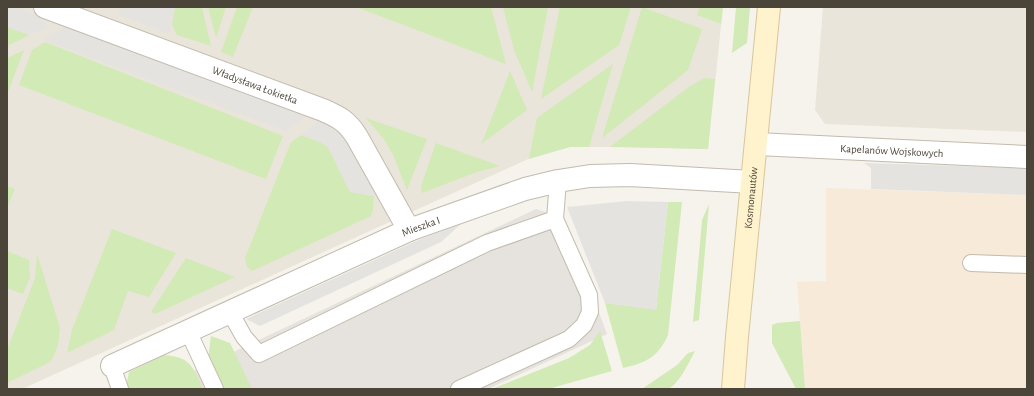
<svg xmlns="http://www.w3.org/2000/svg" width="1034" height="396" font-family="'Alegreya Sans',sans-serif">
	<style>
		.residential { fill: #eae5da }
		.commercial { fill: #f7ead8 }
		.industrial { fill: #e6e2dd }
		.green { fill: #d2eab5 }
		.parking { fill: #e5e3e0 }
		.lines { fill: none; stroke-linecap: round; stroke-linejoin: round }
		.lane-casing { stroke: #c2bbae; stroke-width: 18 }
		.street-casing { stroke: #c2bbae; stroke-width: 24 }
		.secondary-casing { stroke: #d6c79b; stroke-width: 24 }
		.lane { stroke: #fff; stroke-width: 16 }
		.street { stroke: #fff; stroke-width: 22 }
		.secondary { stroke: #fff3cd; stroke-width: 22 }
		.labels { text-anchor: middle; stroke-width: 3.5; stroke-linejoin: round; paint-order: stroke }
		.street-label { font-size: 11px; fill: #4b4439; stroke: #fff }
	</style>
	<rect width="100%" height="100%" fill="#f6f3ec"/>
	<g class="residential">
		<path d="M7,7h716l-15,142 -80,-2h-58l-35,9 -513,233h-15z"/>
		<path d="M823,7h204v125l-202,-8 -10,-14z"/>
	</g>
	<path class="commercial" d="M826,188l201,7v194h-222l-8,-107 29,-1z"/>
	<path class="industrial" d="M536,209l28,9 43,116 -119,55h-333z"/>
	<g class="green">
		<path d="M175,7h27l9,39 -34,-11 -5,-10z"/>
		<path d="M208,7h18l-10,31z"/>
		<path d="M237,7h16l-20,50 -12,-5z"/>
		<path d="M356,7h135l15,57z"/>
		<path d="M503,7h45l-16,85 -18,-42z"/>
		<path d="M560,7h71l-12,38 -78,54z"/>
		<path d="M642,7l60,22 -14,41 -86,68z"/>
		<path d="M700,7h23l-2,17 -24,-9z"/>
		<path d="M736,7h14l-3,36 -15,10z"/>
		<path d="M7,27l23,8 -23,11z"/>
		<path d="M45,42l238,94 -17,43 -247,-94 13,-35z"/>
		<path d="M24,50l-17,45v-37z"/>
		<path d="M613,64l-24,83h-19l-41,12 8,-41z"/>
		<path d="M510,71l17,39 -46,34 4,-9z"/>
		<path d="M705,78l10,1 -7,70 -98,-2 80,-61z"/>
		<path d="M366,118l61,21 -20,51 -13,-33 -10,-18z"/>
		<path d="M301,135l19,7 8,5 22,45 24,4 -1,14 -2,6 -119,55 -5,-4 -2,-9 46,-116z"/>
		<path d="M436,143l64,23 -23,6 -55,21 -1,-7z"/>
		<path d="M7,186l8,3 -8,19z"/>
		<path d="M668,202h14l-14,133c-10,22 -22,28 -45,33l-18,-65 51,6z"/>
		<path d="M709,204l-10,116 -6,2 9,-102z"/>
		<path d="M112,229l64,24 -27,44 -21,-6 -14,39 -47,23 5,-23z"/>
		<path d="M7,251l22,9 1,17 -7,17 -16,-6z"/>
		<path d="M37,254l23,74 -2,17 -5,13 -5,5 -41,20v-33l28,-72z"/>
		<path d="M186,258l49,19 -80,37 -4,-2z"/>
		<path d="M800,321l5,68h-9l-24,-46v-18l5,-2z"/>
		<path d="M600,331l12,40 -64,18h-56l77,-31 21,-13z"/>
		<path d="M211,336l19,7 22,46h-31l-13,-29z"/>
		<path d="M695,351c-5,9 -17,36 -28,38 -7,2 -17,0 -25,0l35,-24 11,-12z"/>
		<path d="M164,355c27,2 29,12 39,34h-75l-2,-3 3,-14z"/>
	</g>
	<g class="parking">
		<path d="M7,7h9l25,9 7,11 -18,8 -23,-8z"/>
		<path d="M121,7h54l-5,27 -52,-19z"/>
		<path d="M72,23l239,90 -25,18 -243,-91z"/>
		<path d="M323,118l14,5 45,74 -32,-5 -22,-45 -8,-5 -19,-7z"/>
		<path d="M864,163l163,5v27l-156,-6v-20l-1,-2z"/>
		<path d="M627,201l41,1 -12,108 -51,-7 -38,-96z"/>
		<path d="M461,224l-20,18 -181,84 -14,-7 170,-78z"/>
	</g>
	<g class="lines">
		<defs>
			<g id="lane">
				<path d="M971,263l56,2"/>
				<path d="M230,312l14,25 15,17 228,-111 68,-24"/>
				<path d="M188,331l27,58"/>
				<path d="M112,366l8,23"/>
				<path d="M459,389l110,-50 15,-14 6,-13 -1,-17 -34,-76 3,-38"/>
			</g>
			<g id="street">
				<path id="s1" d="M45,7l278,103c16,7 24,11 34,27l52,93"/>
				<path id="s2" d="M756,144l271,13"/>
				<path id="s3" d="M112,366l297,-136 116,-41 33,-8 32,-5 40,-1 122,7"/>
			</g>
			<g id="secondary">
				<path id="s4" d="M733,389l4,-52 32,-330"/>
			</g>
		</defs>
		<use href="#lane" class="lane-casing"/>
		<use href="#street" class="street-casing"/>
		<use href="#secondary" class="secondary-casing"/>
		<use href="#lane" class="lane"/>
		<use href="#street" class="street"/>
		<use href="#secondary" class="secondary"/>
	</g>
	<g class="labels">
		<g class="street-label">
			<text dy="4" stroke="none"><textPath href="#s1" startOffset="224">Władysława Łokietka</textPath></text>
			<text dy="4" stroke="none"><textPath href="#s2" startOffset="136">Kapelanów Wojskowych</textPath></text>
			<text dy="4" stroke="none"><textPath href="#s4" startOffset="192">Kosmonautów</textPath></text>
			<text dy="4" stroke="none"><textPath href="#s3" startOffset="339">Mieszka I</textPath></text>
		</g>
	</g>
	<rect width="1034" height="396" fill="none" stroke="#4b4439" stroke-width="16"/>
</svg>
